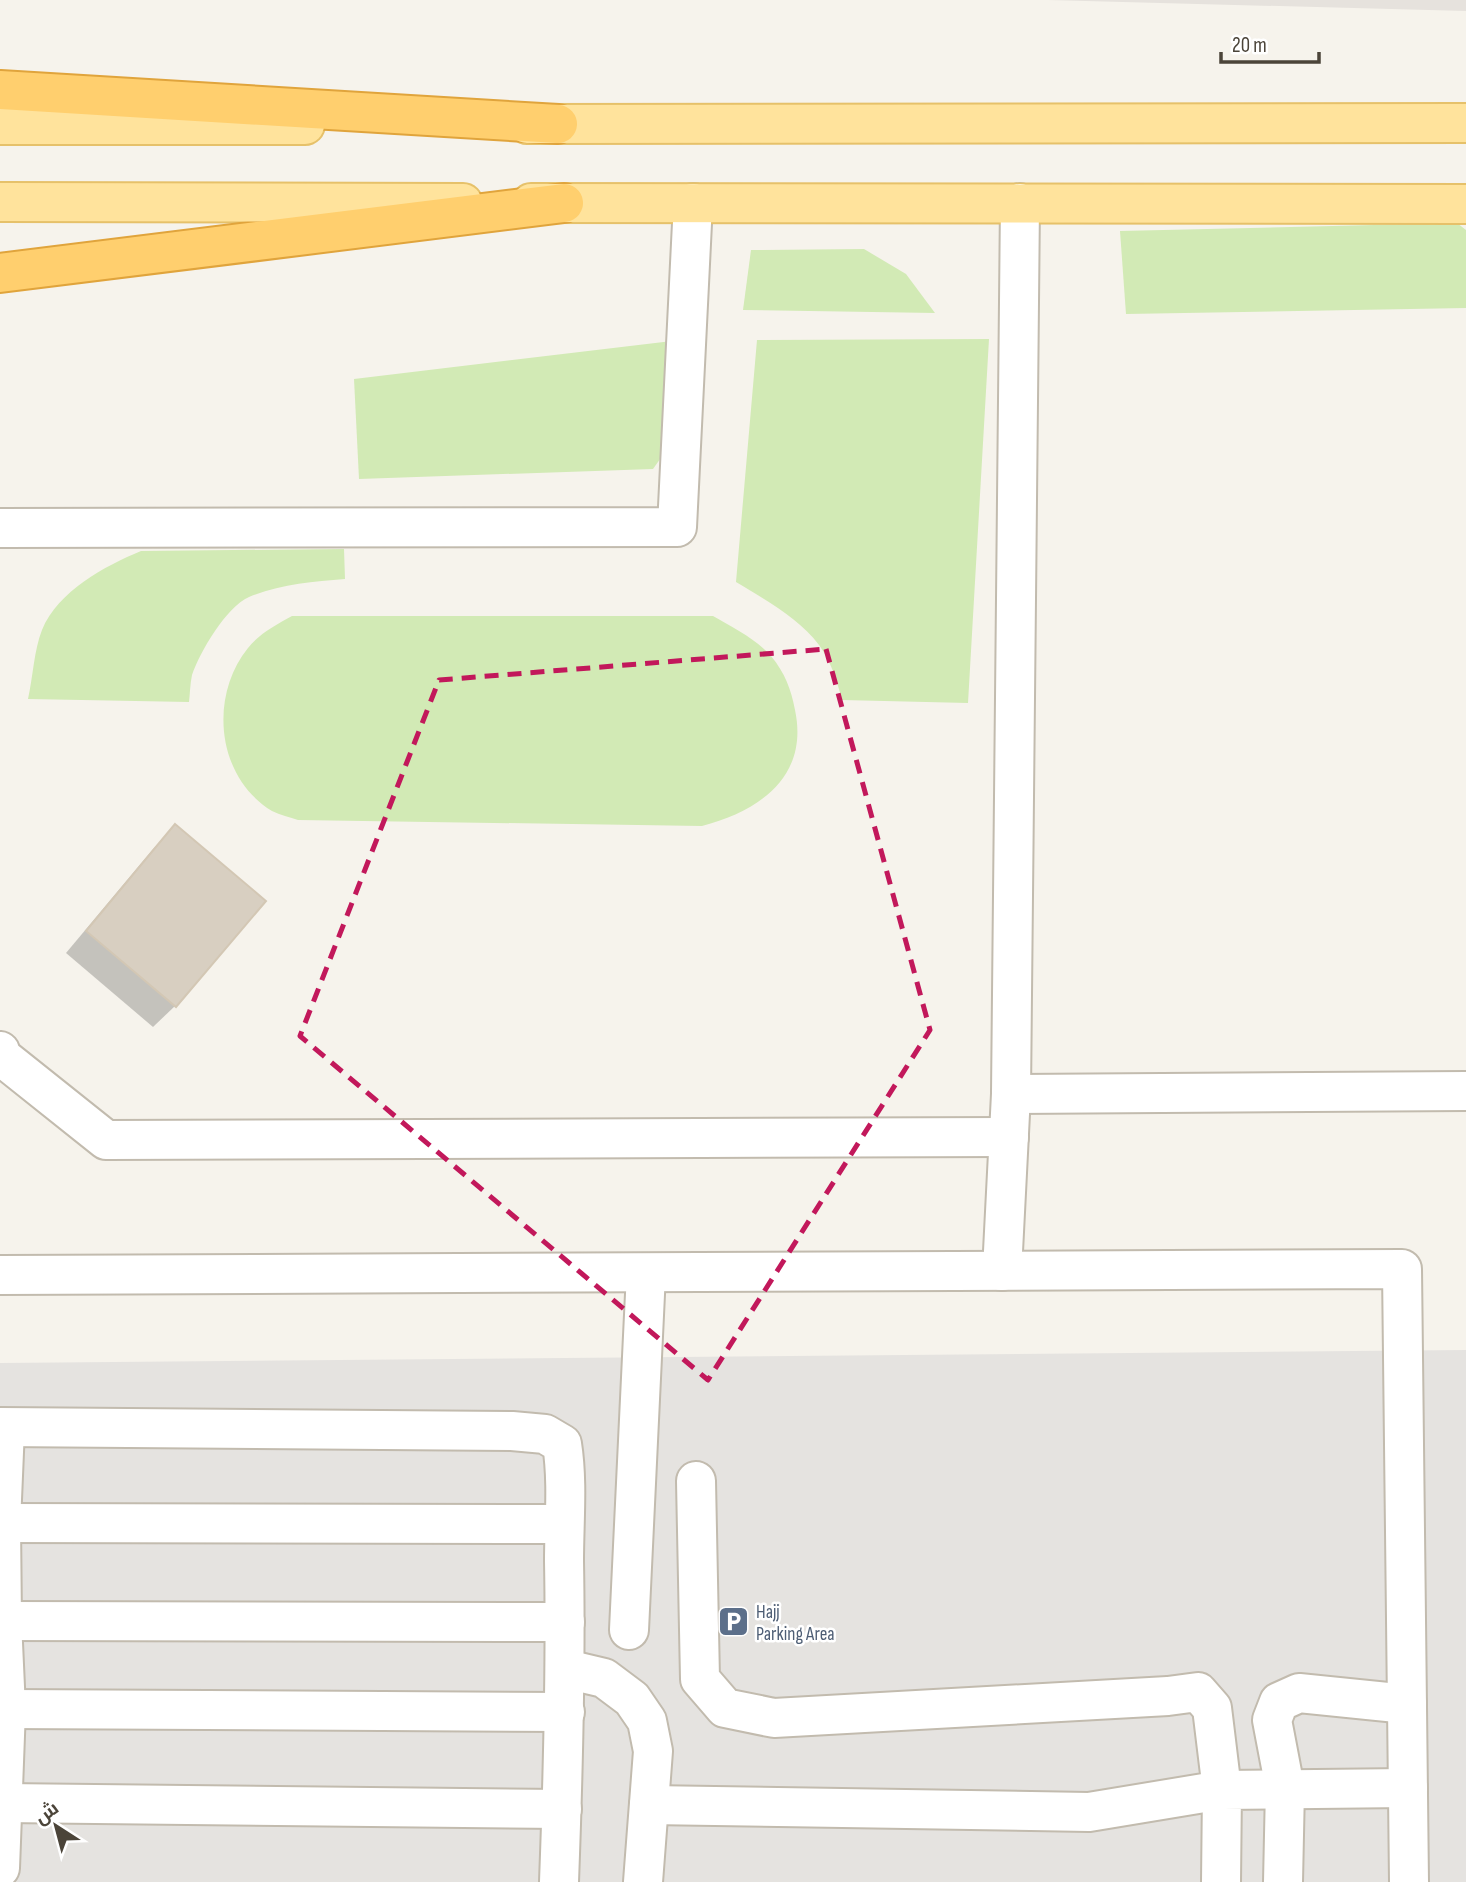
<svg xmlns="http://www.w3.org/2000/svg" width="1466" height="1882" font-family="'Sofia Sans Condensed',Cairo,sans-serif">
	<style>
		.industrial { fill: #e6e2dd }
		.green { fill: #d2eab5 }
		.parking { fill: #e5e3e0 }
		.shadow { fill: #0003 }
		.building { fill: #d8cfc1; stroke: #d3c7b4; stroke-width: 2 }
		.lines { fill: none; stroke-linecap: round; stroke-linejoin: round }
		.minor-casing { stroke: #c2bbae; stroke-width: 42 }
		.major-casing { stroke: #e6c16a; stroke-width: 42 }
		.highway-casing { stroke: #e0a43c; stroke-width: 42 }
		.minor { stroke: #fff; stroke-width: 38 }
		.major { stroke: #ffe39c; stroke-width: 38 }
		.highway { stroke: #ffcf6e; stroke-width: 38 }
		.marked { fill: none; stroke: #c2185b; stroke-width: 5; stroke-dasharray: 14 9; stroke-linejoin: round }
		.labels { text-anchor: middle; stroke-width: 5; stroke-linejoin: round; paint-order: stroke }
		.service-label { font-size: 19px; fill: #4e5e75; stroke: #fff; text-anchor: start }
	</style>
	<rect width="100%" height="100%" fill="#f6f3ec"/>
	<path class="industrial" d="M1048,0h418v11z"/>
	<g class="green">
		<path d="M1457,223l9,7v78l-340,6 -6,-83z"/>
		<path d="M864,249l42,25 29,39 -192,-3 8,-60z"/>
		<path d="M989,339l-21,364 -126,-3c-5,-19 -11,-39 -23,-55 -20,-27 -55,-46 -83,-63l21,-242z"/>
		<path d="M672,341l-2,104 -17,24 -294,10 -5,-100z"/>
		<path d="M344,549l1,30c-33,3 -65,5 -96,18 -23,10 -49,55 -57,78 -2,9 -2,19 -3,27l-161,-3c5,-22 6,-49 14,-69 16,-39 63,-64 99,-79z"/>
		<path d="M292,616h421c19,11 43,23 58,40 14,17 20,33 24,54 14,66 -35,101 -93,116l-404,-6c-8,-3 -18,-5 -26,-9 -56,-34 -63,-115 -24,-163 12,-15 28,-23 44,-32z"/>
	</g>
	<path class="parking" d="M1466,1350v532h-1466v-519z"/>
	<path class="shadow" d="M176,826l-1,180 -22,21 -87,-74 88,-105z"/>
	<path class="building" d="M175,824l91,77 -90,106 -90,-76z"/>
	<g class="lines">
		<defs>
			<g id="minor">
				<path d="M0,528l677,-1 16,-324"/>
				<path d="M0,1051l2,6 104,83 903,-3"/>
				<path d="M1011,1094l455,-3"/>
				<path d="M1002,1271l9,-177 9,-891"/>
				<path d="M0,1275l1402,-6 7,613"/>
				<path d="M0,1427l512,4 33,3 17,10c6,38 2,78 2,117 2,107 -1,214 -5,321"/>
				<path d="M1,1523l563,1"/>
				<path d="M2,1621l563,1"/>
				<path d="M629,1630l17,-357"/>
				<path d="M566,1669l38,9 28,21 15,22 6,30 -10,131"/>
				<path d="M6,1709l559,3"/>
				<path d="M3,1803l559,6"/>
				<path d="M649,1805l440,7 133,-22 -10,-82 -14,-16 -30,4 -394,22 -49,-10 -25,-29 -4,-198"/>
				<path d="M0,1868l6,-159 -4,-88 -1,-98 4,-95"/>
				<path d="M1221,1882l1,-92 186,-2"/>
				<path d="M1283,1882l2,-94 -13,-68 7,-18 20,-9 108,11"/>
			</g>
			<g id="major">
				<path d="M527,124l939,-1"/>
				<path d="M0,125h305"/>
				<path d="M0,202l463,1"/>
				<path d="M531,203l935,1"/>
			</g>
			<g id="highway">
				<path d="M0,90l558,34"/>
				<path d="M0,273l564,-70"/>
			</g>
		</defs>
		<use href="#minor" class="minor-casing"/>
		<use href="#major" class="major-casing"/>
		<use href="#highway" class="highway-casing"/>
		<use href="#minor" class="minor"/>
		<use href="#major" class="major"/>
		<use href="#highway" class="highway"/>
	</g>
	<path class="marked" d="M826,649l104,381 -222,350 -408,-344 139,-356z"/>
	<defs>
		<symbol id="parking-square" viewBox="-11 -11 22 22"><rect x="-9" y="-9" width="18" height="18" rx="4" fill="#5c6f8a" stroke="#fff"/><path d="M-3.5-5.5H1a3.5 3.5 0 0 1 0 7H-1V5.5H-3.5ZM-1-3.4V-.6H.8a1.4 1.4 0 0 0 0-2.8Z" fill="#fff"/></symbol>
	</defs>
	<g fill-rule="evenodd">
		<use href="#parking-square" x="716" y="1604" width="35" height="35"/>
	</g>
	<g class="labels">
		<g class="service-label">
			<text x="756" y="1618">Hajj<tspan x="756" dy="22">Parking Area</tspan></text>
		</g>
	</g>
	<g transform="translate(56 1826) rotate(324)" stroke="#ffffff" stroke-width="5" paint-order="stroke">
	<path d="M0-5L12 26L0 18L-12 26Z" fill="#4b4439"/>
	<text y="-10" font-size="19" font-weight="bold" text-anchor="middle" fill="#4b4439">ش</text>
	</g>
	<path d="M1221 52v10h98v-10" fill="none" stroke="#4b4439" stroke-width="3.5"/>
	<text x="1232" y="52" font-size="21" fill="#4b4439" stroke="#ffffff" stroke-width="5" paint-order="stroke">20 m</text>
</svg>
